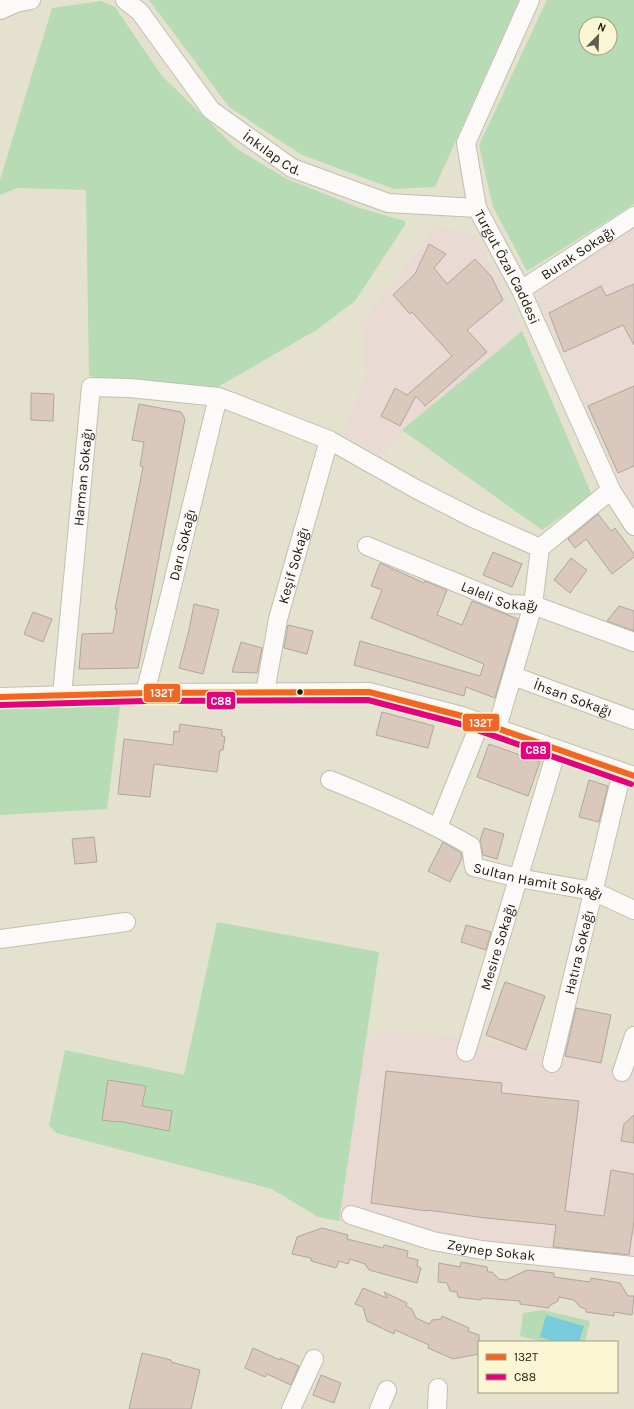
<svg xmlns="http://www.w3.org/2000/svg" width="634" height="1409" font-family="Karla,sans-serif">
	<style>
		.industrial { fill: #eadad4 }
		.green { fill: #b7dbb5; fill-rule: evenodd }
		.water { fill: #79ccdb }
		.building { fill: #dbc8bd; stroke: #aea69c }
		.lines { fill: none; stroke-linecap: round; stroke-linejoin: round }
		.minor-casing { stroke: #c1bfb0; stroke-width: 20 }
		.minor { stroke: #fbfaf8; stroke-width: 18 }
		.bus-1-casing { stroke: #faf5d3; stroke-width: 9 }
		.bus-2-casing { stroke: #faf5d3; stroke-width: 9 }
		.bus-1 { stroke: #f26522; stroke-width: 6 }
		.bus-2 { stroke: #e5007d; stroke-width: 6 }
		.bus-dot { fill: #1a180c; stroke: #faf5d3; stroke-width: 1.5 }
		.labels { text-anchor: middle; stroke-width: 3; stroke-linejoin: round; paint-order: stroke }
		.street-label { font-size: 14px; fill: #1a180c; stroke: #faf5d3 }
		.line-badge { stroke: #faf5d3; stroke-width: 1.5 }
		.badge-label { font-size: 11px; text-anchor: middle; font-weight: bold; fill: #fff }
	</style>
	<rect width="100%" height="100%" fill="#e4e1cf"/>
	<g class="industrial">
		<path d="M437,226l39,9 47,97 -120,99 -21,26 -39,-22 23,-60 -5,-51z"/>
		<path d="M634,228v278l-3,1 -96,-214z"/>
		<path d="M378,1032l60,2 196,35v212l-187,-29 -108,-31 25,-170z"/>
	</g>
	<g class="green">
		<path d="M149,0h370l-84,187 -41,2 -92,-34 -73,-48z"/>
		<path d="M547,0h87v204l-107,67 -34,-64 -14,-62zM586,24h24v24h-24z"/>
		<path d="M101,1l14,6 47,69 75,73 50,30 73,29 45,13v4l-50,76 -37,28 -107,62 -11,1 -111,-16 -3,-186 -69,-2 -17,7v-15l52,-172z"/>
		<path d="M522,331l70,164 -50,35 -140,-100z"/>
		<path d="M120,705l-13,104 -107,6v-106z"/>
		<path d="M217,922l162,30 -40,269 -21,-4 -46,-28 -216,-56 -7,-8 16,-75 119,25z"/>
		<path d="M543,1310l47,11 -5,21h-42l-23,-6 3,-23z"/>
	</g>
	<path class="water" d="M546,1315l38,11 -5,16h-23l-16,-5z"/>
	<g class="building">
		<path d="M429,244l17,10 -12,14 13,16 28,-25 16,17 12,24 -36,30 20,22 -62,54 -9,-10 -16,30 -19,-10 14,-28 12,7 45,-39 -40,-44 -2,2 -17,-19 22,-21z"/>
		<path d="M634,284v61l-11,-20 -59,27 -15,-39 52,-27 5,10z"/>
		<path d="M634,386v80l-16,7 -30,-67z"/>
		<path d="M31,393l23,1 -1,27 -22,-1z"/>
		<path d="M139,404l42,8 4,7 -47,249 -59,1 3,-35 31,-1 4,-24h-2l28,-142 -3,-1 4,-24 -12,-2z"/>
		<path d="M598,514l13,17 4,-3 19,26v3l-22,17 -26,-35 -11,9 -7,-9z"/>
		<path d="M493,552l29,12 -10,23 -29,-12z"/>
		<path d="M571,558l16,12 -17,23 -16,-13z"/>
		<path d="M380,563l44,20 1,-2 22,9 -10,25 25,10 10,-24 46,18 -23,79 -29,-11 -2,9 -110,-31 6,-24 120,35 4,-12 -113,-46 11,-28 -11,-4z"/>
		<path d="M194,604l25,6 -16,64 -24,-6 10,-38z"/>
		<path d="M619,606l15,5v20l-27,-10z"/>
		<path d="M33,612l19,7 -9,23 -19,-8z"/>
		<path d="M288,625l25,6 -6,23 -23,-6z"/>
		<path d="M241,642l21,6 -5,25 -25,-1z"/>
		<path d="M382,712l52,14 -6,22 -52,-13z"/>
		<path d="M180,724l42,6v6l3,1 -2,13h-3l-3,22 -63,-8 -4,33 -32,-3 6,-55 49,6 1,-14 5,1z"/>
		<path d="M489,744l51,18 -12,34 -51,-19z"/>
		<path d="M589,780l19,6 -9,36 -20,-5z"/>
		<path d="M484,828l20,6 -7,25 -14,-4 -3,-14z"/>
		<path d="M94,837l3,25 -22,2 -3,-25z"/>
		<path d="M443,842l18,11 1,5 -12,24 -22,-11z"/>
		<path d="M466,925l25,7 -5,18 -25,-8z"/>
		<path d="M505,982l40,14 -19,54 -40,-15z"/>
		<path d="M576,1008l35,7 -10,48 -36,-7z"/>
		<path d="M386,1071l116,12 -1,10 78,8 -14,110 39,5 7,-46 23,4v47l-5,34 -76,-8 3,-22 -70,-7 -59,-8v1l-56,-8z"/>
		<path d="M108,1080l38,6 -4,20 30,5 -3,20 -51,-10 -1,1 -15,-2z"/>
		<path d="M634,1115v28l-13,-2 3,-17z"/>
		<path d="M322,1228l26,7 -1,4 36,9 1,-3 24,6 -1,6 11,3 -1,6 4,2 -4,15 -48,-13 -4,-6 -15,-5 -2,5 -9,-3 -3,7 -25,-7v-3l-19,-4 5,-17z"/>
		<path d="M461,1262l26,5 1,5h4l7,7 7,1 21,-10 27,3v4l36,5 1,-4 29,5 8,13h6l-2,19 -18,-3v4l-28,-4v-3l-6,-2 -6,-7 -15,-3 -1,4 -9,5v2l-29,-4v-3l-38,-3 -1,2 -23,-3 -1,-5 -7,-1 -3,-8 -9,-1 1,-19 21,4z"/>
		<path d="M363,1288l24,10 -3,-6 23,11 -1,3 6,3 4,9 13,6 3,-4 9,-1 1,-3 27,12 -1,3 11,4v19l-26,5 -25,-11 1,-3 -34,-15 -1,4 -27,-13 -4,-14 -8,-3z"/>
		<path d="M253,1348l27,12v-2l19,8 -8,19 -24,-11 -2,3 -20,-9z"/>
		<path d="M142,1353l29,7v2l29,8 -9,39h-62z"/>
		<path d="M321,1375l20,8 -7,20 -21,-8z"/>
	</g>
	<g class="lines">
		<defs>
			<g id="minor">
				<path id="s1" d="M125,0l15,12 71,98 81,58 96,35 89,5"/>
				<path id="s2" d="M530,0l-64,143 11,65 44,82 90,200 23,36"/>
				<path d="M0,10l16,-7 15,-3"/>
				<path id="s3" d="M521,290l113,-74"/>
				<path id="s4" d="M367,546l141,58 25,1 101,37"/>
				<path id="s5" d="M513,676l121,44"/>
				<path id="s6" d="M265,692l13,-73 51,-179"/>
				<path id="s7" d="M145,693l22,-86 51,-210"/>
				<path id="s8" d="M62,695l29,-308 39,1 88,9 14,5 97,38 87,49 59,30 65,29"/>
				<path d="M0,697l145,-4 224,-1 93,24 172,60"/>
				<path d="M497,728l36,-123 7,-57 71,-58"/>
				<path id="s9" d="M330,780c48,19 96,40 141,66l3,21 44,11 75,13 41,19"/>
				<path d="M438,827l42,-104"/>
				<path d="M0,939l126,-17"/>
				<path id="s10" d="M466,1052l91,-303"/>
				<path id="s11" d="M552,1063l70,-291"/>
				<path d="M622,1072l12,-36"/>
				<path id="s12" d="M351,1215l82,26 49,9 152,16"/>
				<path d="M291,1409l23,-50"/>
				<path d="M379,1409l8,-19"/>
				<path d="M437,1409l1,-21"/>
			</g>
		</defs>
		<use href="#minor" class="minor-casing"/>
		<use href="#minor" class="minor"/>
		<defs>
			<path id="bus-1" d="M0,697l145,-4 224,-1 93,24 172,60"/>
			<path id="bus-2" d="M0,705l145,-4 223,-1 92,24 171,60"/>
		</defs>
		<use href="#bus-1" class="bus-1-casing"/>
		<use href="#bus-2" class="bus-2-casing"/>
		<use href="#bus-1" class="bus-1"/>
		<use href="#bus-2" class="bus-2"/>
	</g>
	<circle class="bus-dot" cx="300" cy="692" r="3.5"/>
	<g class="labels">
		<g class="street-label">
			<text dy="5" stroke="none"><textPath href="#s1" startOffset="215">İnkılap Cd.</textPath></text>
			<text dy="5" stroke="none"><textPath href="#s3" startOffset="68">Burak Sokağı</textPath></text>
			<text dy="5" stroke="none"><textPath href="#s2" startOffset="289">Turgut Özal Caddesi</textPath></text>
			<text dy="5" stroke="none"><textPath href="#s8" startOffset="219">Harman Sokağı</textPath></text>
			<text dy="5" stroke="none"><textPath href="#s7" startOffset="153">Darı Sokağı</textPath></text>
			<text dy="5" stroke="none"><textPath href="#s6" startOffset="130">Keşif Sokağı</textPath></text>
			<text dy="5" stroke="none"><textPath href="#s4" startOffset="143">Laleli Sokağı</textPath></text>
			<text dy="5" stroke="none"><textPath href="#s5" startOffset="64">İhsan Sokağı</textPath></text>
			<text dy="5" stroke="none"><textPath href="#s9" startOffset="243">Sultan Hamit Sokağı</textPath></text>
			<text dy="5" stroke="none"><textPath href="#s10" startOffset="110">Mesire Sokağı</textPath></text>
			<text dy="5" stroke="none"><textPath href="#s11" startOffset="114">Hatıra Sokağı</textPath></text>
			<text dy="5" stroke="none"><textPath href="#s12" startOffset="145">Zeynep Sokak</textPath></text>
		</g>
	</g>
	<g class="line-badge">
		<rect x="143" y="683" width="38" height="20" rx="4" fill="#f26522"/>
		<rect x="206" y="691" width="30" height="19" rx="4" fill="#e5007d"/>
		<rect x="462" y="713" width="38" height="19" rx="4" fill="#f26522"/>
		<rect x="520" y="741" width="31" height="19" rx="4" fill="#e5007d"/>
	</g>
	<g class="badge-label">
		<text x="162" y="697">132T</text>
		<text x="221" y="705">C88</text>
		<text x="481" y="727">132T</text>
		<text x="536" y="754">C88</text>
	</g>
	<rect x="478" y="1341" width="140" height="52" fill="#faf5d3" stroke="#a09d83"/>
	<rect x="486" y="1354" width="20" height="6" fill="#f26522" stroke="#a09d83"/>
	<text x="514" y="1361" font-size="12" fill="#1a180c">132T</text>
	<rect x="486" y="1374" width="20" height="6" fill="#e5007d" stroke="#a09d83"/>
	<text x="514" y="1381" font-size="12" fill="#1a180c">C88</text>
	<g transform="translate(598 36) rotate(23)"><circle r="19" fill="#faf5d3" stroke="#a09d83"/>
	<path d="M0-3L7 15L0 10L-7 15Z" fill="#615e50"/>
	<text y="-6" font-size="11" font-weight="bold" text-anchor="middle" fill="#1a180c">N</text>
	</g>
</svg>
